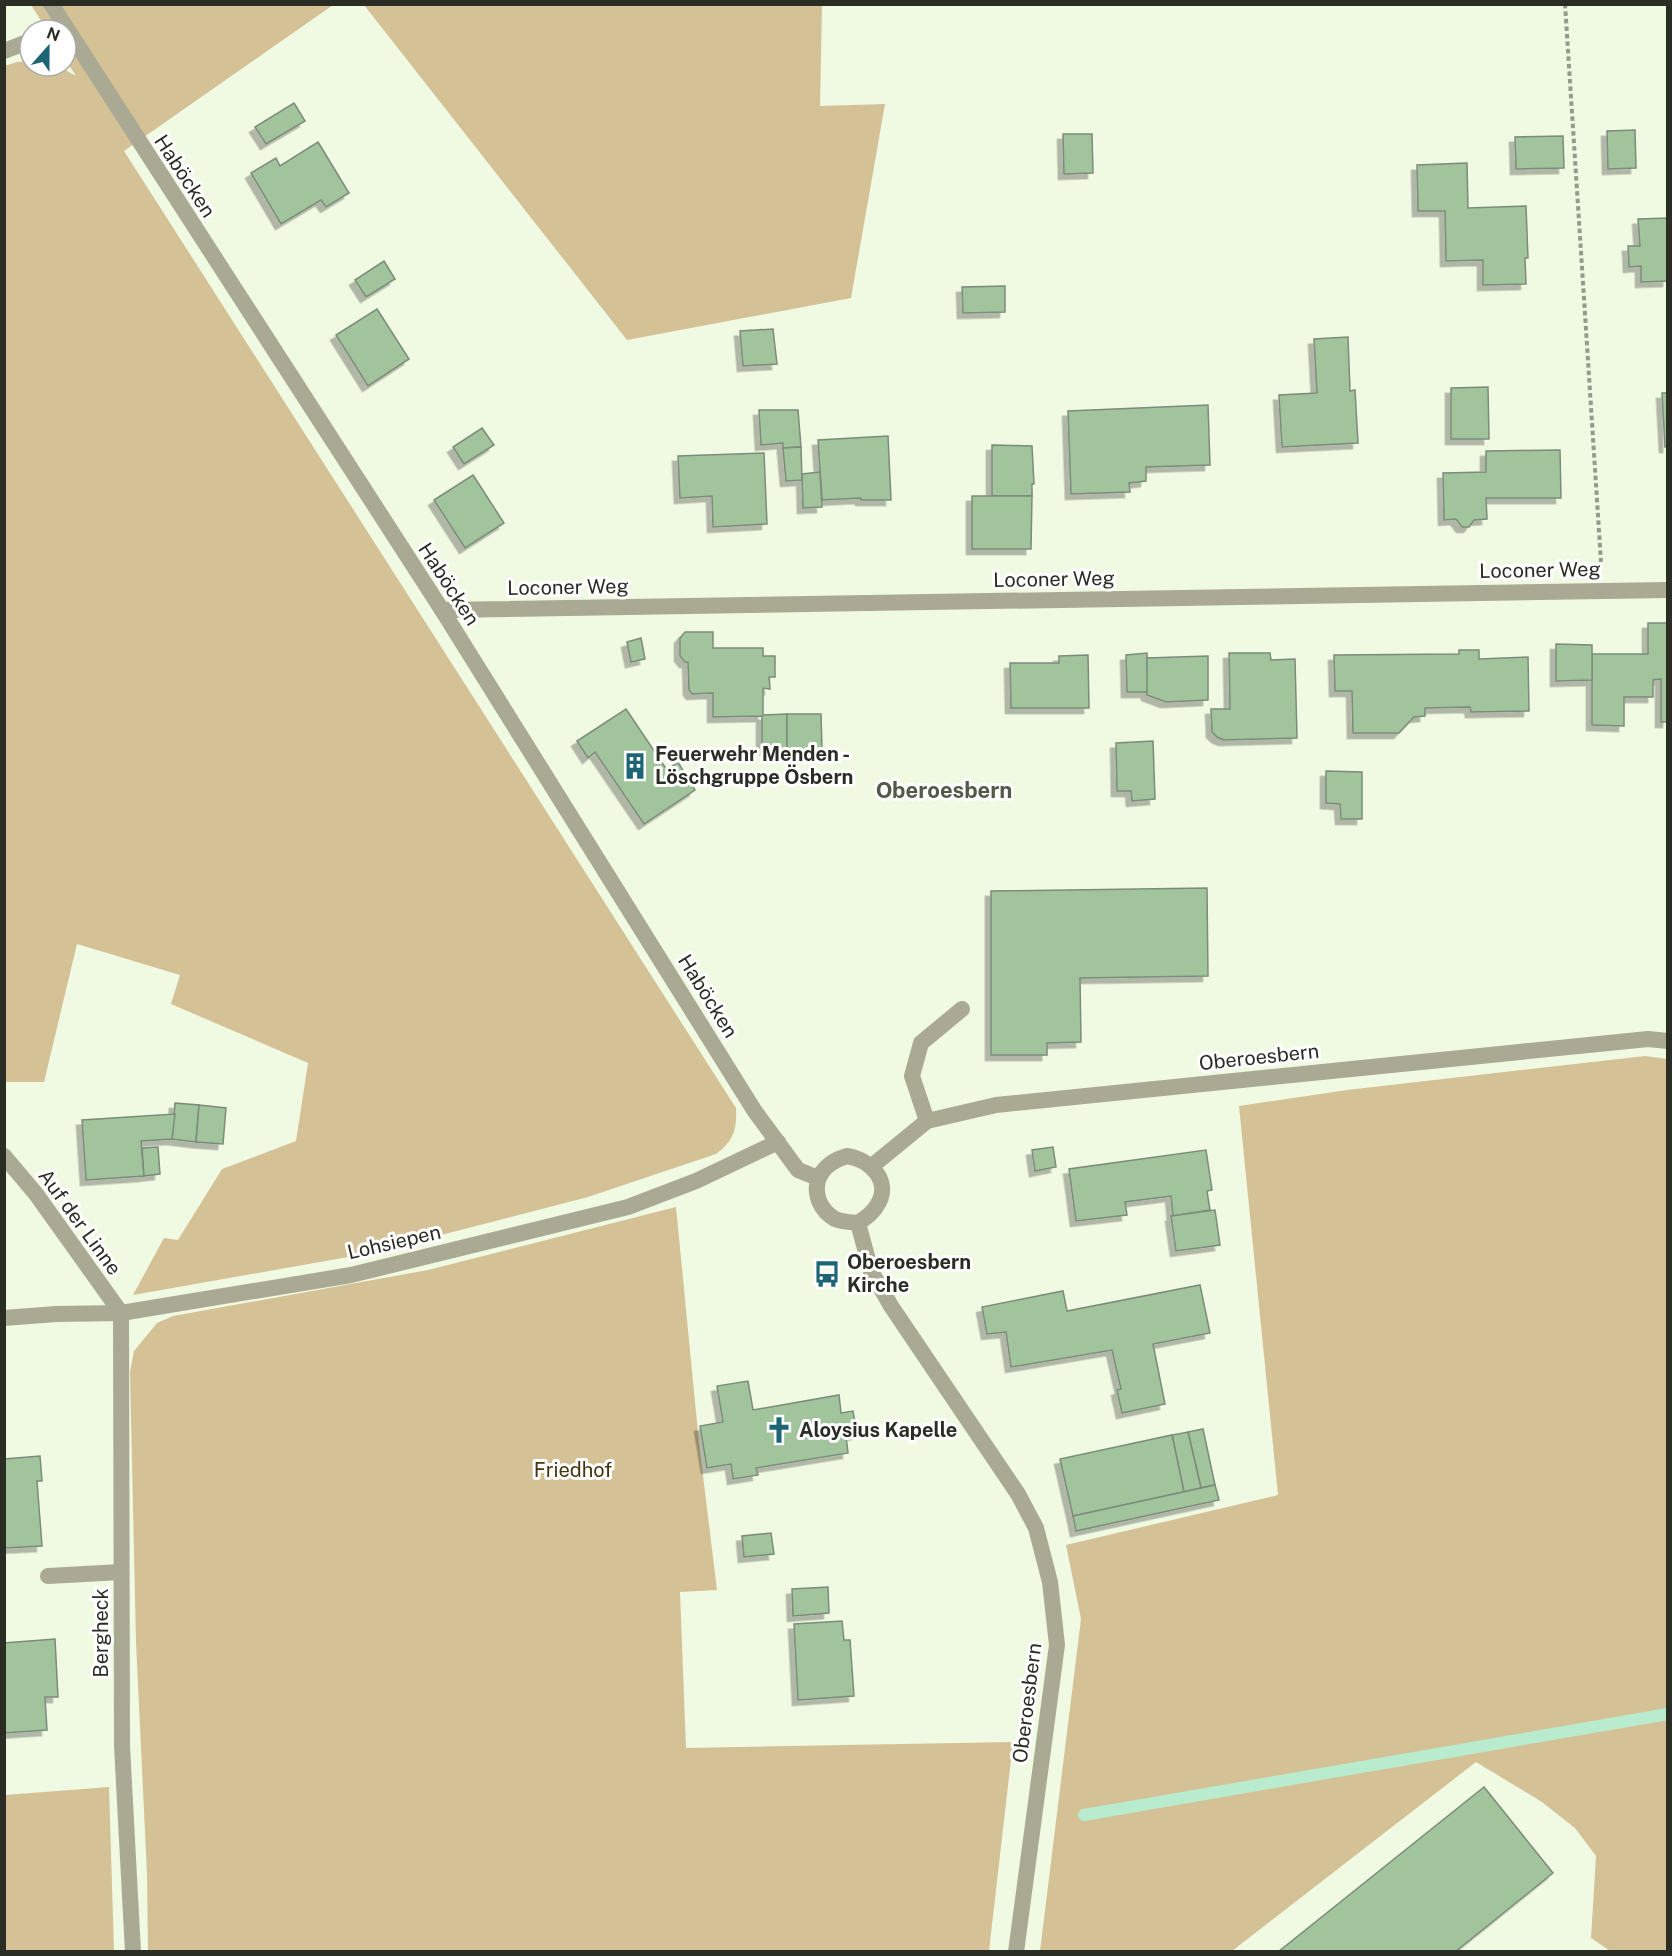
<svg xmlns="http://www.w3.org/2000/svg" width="1672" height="1956" font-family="'Public Sans',sans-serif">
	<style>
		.green { fill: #d4c196 }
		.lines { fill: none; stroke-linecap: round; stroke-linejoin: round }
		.stream { stroke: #b9eccf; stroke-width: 12 }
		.building { fill: #a1c49d; stroke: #7c8c7a; stroke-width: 1.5; filter: url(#shadow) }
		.path { stroke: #959b8a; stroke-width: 4; stroke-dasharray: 4.5 3; stroke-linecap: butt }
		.service { stroke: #aaa994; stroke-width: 16 }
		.minor { stroke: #aaa994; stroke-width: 16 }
		.tertiary { stroke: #aaa994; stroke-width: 16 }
		.labels { text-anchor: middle; stroke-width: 6; stroke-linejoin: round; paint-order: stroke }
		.street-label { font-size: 20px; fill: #2a2d24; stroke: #fff }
		.poi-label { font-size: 20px; font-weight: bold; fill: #2a2d24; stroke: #fff; text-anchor: start }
		.park-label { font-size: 20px; fill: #44350f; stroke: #fff }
		.quarter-label { font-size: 22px; font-weight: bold; fill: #525946; stroke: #fff }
	</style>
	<defs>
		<filter id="shadow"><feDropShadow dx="-5.5" dy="5.5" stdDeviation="0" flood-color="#0004"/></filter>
	</defs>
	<rect width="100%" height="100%" fill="#f0f9e2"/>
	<g class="green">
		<path d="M31,5h302l-209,146 612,957c1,21 -2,33 -20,46l-128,43 -217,56 -238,42 31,-57 14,2 44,-71 74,-28 12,-78 -137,-59 9,-29 -103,-31 -33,138h-39l-1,-1016 13,-4 13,-1v5h28l18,10 -10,-16v-30h-19z"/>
		<path d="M364,5h458l-2,101 65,-2 -34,194 -224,42z"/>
		<path d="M1645,1056l23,3 -1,892h-57l-19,-13 5,-82 -21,-28 -33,-26 -66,-40 -244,189h-192l41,-332 -15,-74 212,-50 -39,-389 108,-16z"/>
		<path d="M676,1207l23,236 18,147 -37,2 6,156 327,-6 -24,209h-841l-1,-77 -11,-232 -6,-270 4,-21 23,-28 16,-7 255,-46z"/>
		<path d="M109,1787l5,164h-109v-156z"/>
	</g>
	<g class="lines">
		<path class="stream" d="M1084,1815l584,-101"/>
	</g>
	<g class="building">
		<path d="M294,103l11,18 -39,23 -11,-17z"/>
		<path d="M1635,130l1,38 -28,1 -1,-38z"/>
		<path d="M1063,134h29l1,39 -29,1z"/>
		<path d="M1563,136l1,32 -48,1 -1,-32z"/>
		<path d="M318,142l31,51 -23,14 -5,-7 -40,24 -30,-51 25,-15 4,8z"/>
		<path d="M1467,163l1,45 58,-2 2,52h-3l1,26 -43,1v-25l-37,1 -1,-50h-27l-1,-46z"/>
		<path d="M1668,218v63l-27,1v-16l-12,1 -1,-21h12l-2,-27z"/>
		<path d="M384,261l11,18 -29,18 -11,-17z"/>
		<path d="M1005,286v26l-42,1 -1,-26z"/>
		<path d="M377,309l32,50 -41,27 -32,-51z"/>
		<path d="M773,329l4,35 -34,2 -3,-35z"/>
		<path d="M1348,337l2,54 5,-1 3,53 -76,4 -3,-52 38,-2 -3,-54z"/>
		<path d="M1488,387l1,52h-38v-51z"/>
		<path d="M1662,393h6v54h-3z"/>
		<path d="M1208,405l2,60 -64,2v14l-17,2 1,9 -59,2 -3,-83z"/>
		<path d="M759,410h39l3,37 -18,1v-5l-22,2z"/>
		<path d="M482,428l12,17 -30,19 -11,-17z"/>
		<path d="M888,436l3,64h-30v-2l-39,2 -4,-60z"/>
		<path d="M992,445l40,1 2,38h-2v12h-40z"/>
		<path d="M801,447l1,33 -16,1 -3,-33z"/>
		<path d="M1560,450l1,48h-75l1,21 -13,1 -5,7h-7l-6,-8 -12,1 -1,-47 43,-1v-21z"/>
		<path d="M764,453l3,71 -54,3 -1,-31 -32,2 -2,-42z"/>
		<path d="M820,472l2,35 -19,1 -1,-34z"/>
		<path d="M473,475l31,48 -39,25 -31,-48z"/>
		<path d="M972,496h60l-1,53h-59z"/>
		<path d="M1648,623h20v99h-7v-43l-8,1v17h-29v29l-32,-1v-71h56z"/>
		<path d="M685,632h28v16h50v8h12v21h-6l1,12 -7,-1v27l24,-1v35h-25v-33l-49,1v-24l-21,1 -3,-4 -1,-28h-3l-5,-6v-18z"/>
		<path d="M641,638l4,21 -14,3 -4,-20z"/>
		<path d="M1556,644l36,1v35l-36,1z"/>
		<path d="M1459,650h20v9l49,-2 1,54 -58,1 -1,-5 -45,1v8l-11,1 -15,16h-46l-1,-42h-17l-1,-36 125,-1z"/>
		<path d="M1147,653l1,39h-21l-1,-37z"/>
		<path d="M1229,653h41l1,7 24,-1 2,79 -73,2 -7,-3 -5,-5 -1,-23h19z"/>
		<path d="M1088,655l1,53h-78l-1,-45h49v-7z"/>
		<path d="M1208,656v44l-42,2 -19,-7v-37z"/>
		<path d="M626,709l41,61 11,-8 17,28 -51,34 -49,-72 -7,6 -11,-17z"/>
		<path d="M787,714h34l1,35h-35z"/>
		<path d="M1153,741l2,58 -23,2 -1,-10h-14l-1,-48z"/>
		<path d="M1326,771l36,1v47h-21l-1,-15 -14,-1z"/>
		<path d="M1207,888l1,88 -128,2 1,64 -34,1v12h-56v-164z"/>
		<path d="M175,1103l24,2 -3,37 -24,-3z"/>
		<path d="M199,1105l27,3 -3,36 -27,-2z"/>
		<path d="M175,1114l-3,25 -31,2 3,35 -58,4 -4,-60z"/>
		<path d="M158,1147l2,27 -16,2 -2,-28z"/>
		<path d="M1053,1147l3,20 -21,4 -3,-21z"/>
		<path d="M1206,1150l6,40 -5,1 3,19 -37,6 -2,-20 -46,6 2,13 -51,6 -7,-52z"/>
		<path d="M1215,1210l5,35 -44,6 -5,-35z"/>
		<path d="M1200,1285l10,48 -57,11 12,60 -43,9 -5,-23 4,-1 -9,-39 -101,17 -5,-35 -19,2 -5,-27 81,-16 4,20z"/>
		<path d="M748,1381l5,29 86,-15 2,18 12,-2 4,23 -11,2 2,17 -92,15 2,7 -25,4 -2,-15 -24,4 -7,-42 23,-4 -6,-36z"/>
		<path d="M1203,1429l12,56 -14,3 -13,-56z"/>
		<path d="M1188,1432l13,56 -17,4 -12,-57z"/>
		<path d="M1172,1435l12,57 -111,24 -13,-57z"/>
		<path d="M40,1456l2,25h-5l5,65 -38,2v-89z"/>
		<path d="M1215,1485l4,15 -143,31 -3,-15z"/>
		<path d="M771,1533l3,21 -30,3 -2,-21z"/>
		<path d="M828,1587l1,26 -36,3 -1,-27z"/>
		<path d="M842,1621l2,19h6l4,56 -56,4 -4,-76z"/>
		<path d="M55,1639l3,58h-13l2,33 -43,3v-90z"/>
		<path d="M1484,1787l69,86 -98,79h-177z"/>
	</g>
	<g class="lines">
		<path class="path" d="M1565,4l36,558"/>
		<g class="service">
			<path d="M4,51l26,-10"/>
			<path d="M927,1121l-15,-45 9,-33 41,-34"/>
			<path d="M48,1576l73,-4"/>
		</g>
		<g class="minor">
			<path d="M51,4l391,606 312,500 44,60 20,8"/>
			<path d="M442,610l1226,-20"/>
			<path d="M4,1156l32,38 85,119"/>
			<path d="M121,1313l1,433 11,206"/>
			<path d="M4,1318l52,-4 65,-1 230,-38 277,-68 68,-26 82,-39"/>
		</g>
		<g class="tertiary">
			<path d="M847,1156c25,4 46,27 29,51 -4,7 -12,12 -18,16 -8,-1 -16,-1 -23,-4 -7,-4 -13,-11 -16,-18 -8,-23 7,-39 28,-45z"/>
			<path d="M872,1166l55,-45 69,-16 652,-66 20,2"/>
			<path d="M858,1223l13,48 20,35 127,188 18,34 14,54 7,63 -41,307"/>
		</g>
	</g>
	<defs>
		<symbol id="building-bare" viewBox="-9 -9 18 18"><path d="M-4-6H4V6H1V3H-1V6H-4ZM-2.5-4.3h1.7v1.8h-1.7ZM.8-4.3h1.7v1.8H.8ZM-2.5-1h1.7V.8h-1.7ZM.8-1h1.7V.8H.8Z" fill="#1d6574" stroke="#fff" stroke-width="2.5" paint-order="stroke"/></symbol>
		<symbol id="bus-bare" viewBox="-9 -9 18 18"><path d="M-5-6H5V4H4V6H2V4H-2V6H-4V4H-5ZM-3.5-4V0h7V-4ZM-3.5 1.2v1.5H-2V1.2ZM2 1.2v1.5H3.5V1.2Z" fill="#1d6574" stroke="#fff" stroke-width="2.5" paint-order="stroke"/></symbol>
		<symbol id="church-bare" viewBox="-9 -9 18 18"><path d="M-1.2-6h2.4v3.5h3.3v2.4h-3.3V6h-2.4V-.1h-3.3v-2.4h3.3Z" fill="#1d6574" stroke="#fff" stroke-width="2.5" paint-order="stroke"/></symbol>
	</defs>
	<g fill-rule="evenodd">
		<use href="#building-bare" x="616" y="747" width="38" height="38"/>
		<use href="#bus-bare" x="808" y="1255" width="38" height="38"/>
		<use href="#church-bare" x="760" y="1411" width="38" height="38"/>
	</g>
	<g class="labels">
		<g class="street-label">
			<text transform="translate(185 176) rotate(57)" y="7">Haböcken</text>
			<text transform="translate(1540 570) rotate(-1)" y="7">Loconer Weg</text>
			<text transform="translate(1054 579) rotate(-1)" y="7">Loconer Weg</text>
			<text transform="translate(449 584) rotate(57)" y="7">Haböcken</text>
			<text transform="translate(568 587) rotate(-1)" y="7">Loconer Weg</text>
			<text transform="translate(708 996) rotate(58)" y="7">Haböcken</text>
			<text transform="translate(1259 1057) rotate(-6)" y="7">Oberoesbern</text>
			<text transform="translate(80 1222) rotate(54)" y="7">Auf der Linne</text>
			<text transform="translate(394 1242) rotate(-13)" y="7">Lohsiepen</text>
			<text transform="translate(101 1633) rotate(-90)" y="7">Bergheck</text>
			<text transform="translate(1027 1703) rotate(-83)" y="7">Oberoesbern</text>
		</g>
		<g class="poi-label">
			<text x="655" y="761">Feuerwehr Menden -<tspan x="655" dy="23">Löschgruppe Ösbern</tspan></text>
			<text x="847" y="1269">Oberoesbern<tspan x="847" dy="23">Kirche</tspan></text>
			<text x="799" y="1437">Aloysius Kapelle</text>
		</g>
		<g class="park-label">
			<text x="573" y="1477">Friedhof</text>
		</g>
		<g class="quarter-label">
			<text x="944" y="798">Oberoesbern</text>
		</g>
	</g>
	<rect width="1672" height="1956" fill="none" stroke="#2a2d24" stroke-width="12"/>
	<g transform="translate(48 48) rotate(21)"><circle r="28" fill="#ffffff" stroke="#aaaba7" stroke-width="1.5"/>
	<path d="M0-4.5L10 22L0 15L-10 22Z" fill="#1d6574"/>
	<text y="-9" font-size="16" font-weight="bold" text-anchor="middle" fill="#2a2d24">N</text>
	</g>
</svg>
